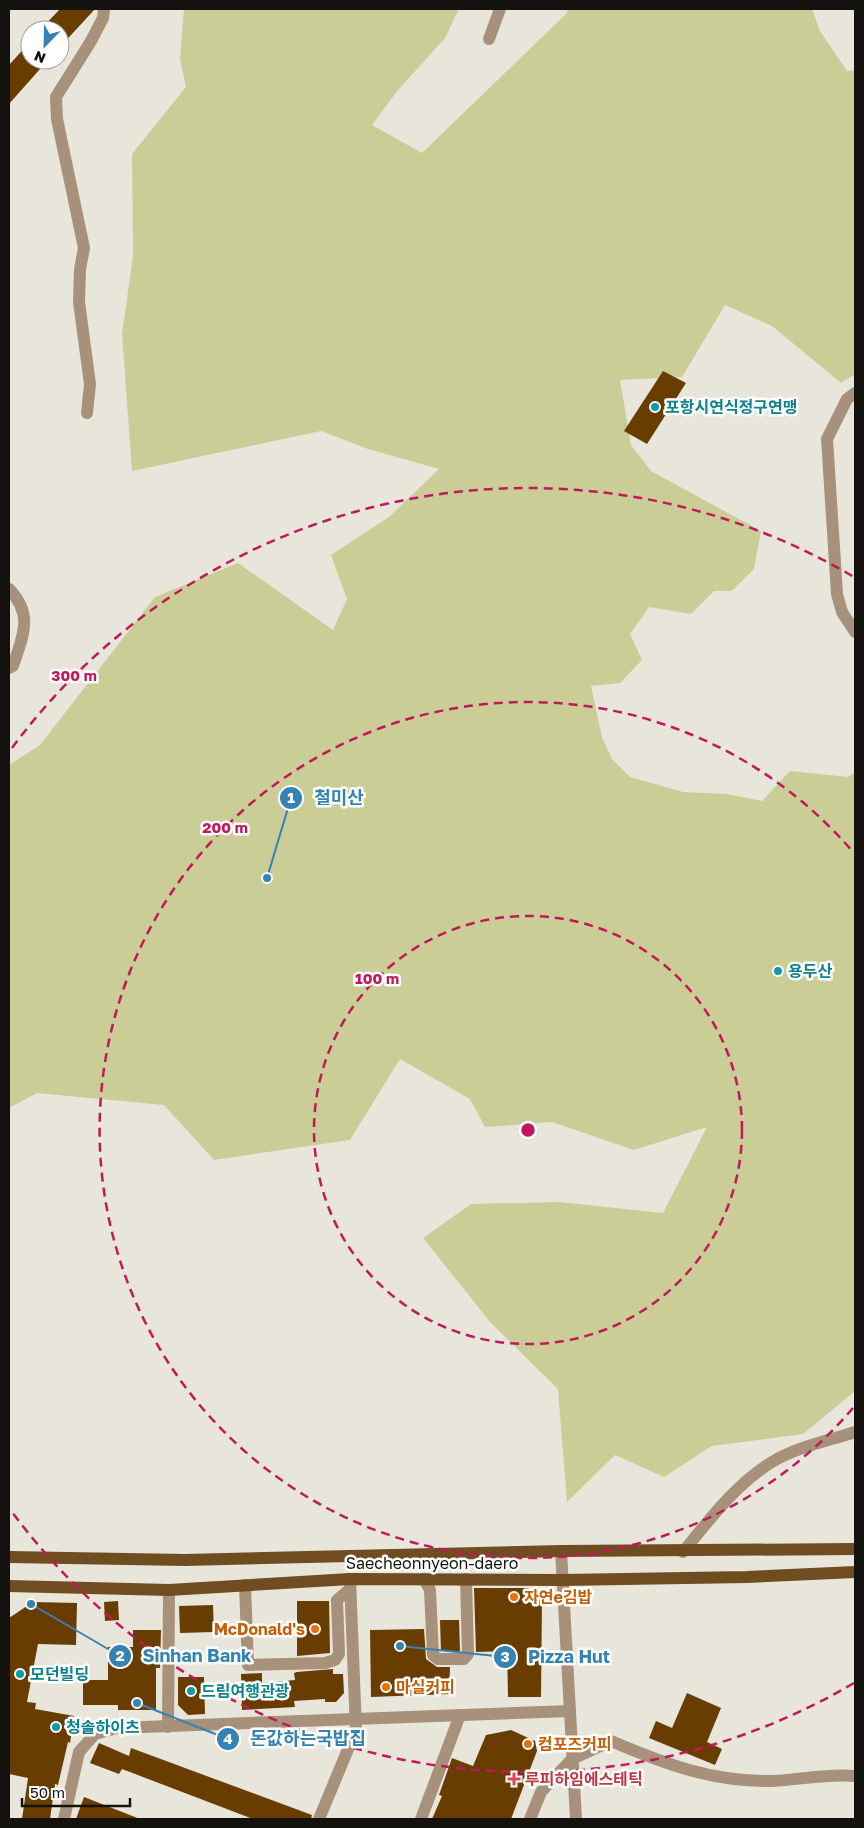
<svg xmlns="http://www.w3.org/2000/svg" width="864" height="1828" font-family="'Golos Text','Noto Sans KR',sans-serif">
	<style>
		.green { fill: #cacd96 }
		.building { fill: #693c00 }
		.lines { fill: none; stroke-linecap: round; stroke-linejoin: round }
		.minor { stroke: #a7917b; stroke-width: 12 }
		.major { stroke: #704c21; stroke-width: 12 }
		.ring { fill: none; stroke: #c2185b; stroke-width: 2.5; stroke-dasharray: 9 6 }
		.culture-dot { fill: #0f9aa8; stroke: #fff; stroke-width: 2 }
		.food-dot { fill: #e8710a; stroke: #fff; stroke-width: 2 }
		.health-dot { fill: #e0444e; stroke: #fff; stroke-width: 2 }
		.labels { text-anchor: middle; stroke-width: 5; stroke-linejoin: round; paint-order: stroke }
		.culture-label { font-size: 16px; font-weight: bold; fill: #0d838f; stroke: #fff; text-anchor: start }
		.street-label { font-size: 16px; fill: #13120e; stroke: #fff }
		.food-label { font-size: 16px; font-weight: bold; fill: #c56008; stroke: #fff; text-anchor: start }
		.health-label { font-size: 16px; font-weight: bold; fill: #be3a42; stroke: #fff; text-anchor: start }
		.centre { fill: #c2185b; stroke: #fff; stroke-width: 2.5 }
		.ring-label { font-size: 15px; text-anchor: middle; font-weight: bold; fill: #c2185b; stroke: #fff; stroke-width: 5; stroke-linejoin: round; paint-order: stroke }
		.leader { fill: none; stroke: #3583b5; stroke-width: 2 }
		.callout-dot { fill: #3583b5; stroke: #fff; stroke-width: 2 }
		.mark-label { font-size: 15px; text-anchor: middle; font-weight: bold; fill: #fff }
		.callout-label { font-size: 18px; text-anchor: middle; font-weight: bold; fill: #3583b5; stroke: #fff; stroke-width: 5; stroke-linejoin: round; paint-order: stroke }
	</style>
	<rect width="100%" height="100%" fill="#e8e6db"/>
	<path class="green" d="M184,9h275l-14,29 -47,52 -26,35 50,28 145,-140v-4h245l8,22 27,40 8,-1v304l-14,9 -69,-57 -47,-21 -43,72 -62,3 11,65 20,26 110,60 -7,38 -22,22h-18l-23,23 -42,-7 -19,27 12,26 -22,23 -29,3 11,51 10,22 18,18 53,15 44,2 35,7 28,-30 58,6 7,-5v619l-52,43 -91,12 -48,31 -49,-22 -48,47 -9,-113 -67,-66 -68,-85 48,-34 88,-2 104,11 44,-86 -73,23 -82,-28 -67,5 -15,-28 -70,-40 -50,81 -136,20 -50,-55 -127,-12 -28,15v-343l31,-20 115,-148 83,-34 95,67 14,-31 -16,-44 58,-38 50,-48 -71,-20 -47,-18 -189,40 -10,-137 11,-78 -1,-102 54,-67 -6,-28z"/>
	<g class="building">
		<path d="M60,9h35l-35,38v-17h-20z"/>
		<path d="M30,42v18h18l-39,44v-39z"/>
		<path d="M663,371l23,12 -39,61 -23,-13z"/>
		<path d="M474,1588h54l14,12 -1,97h-33l-1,-46 -31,1z"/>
		<path d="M118,1601l1,19 -14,1 -1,-19z"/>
		<path d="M297,1601h32l1,52 -33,3z"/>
		<path d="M33,1602l44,1 -1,42 -38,-1 -11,58 9,1 -1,6 39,7 -4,27 -2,-1 -10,43 -3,-1 -5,35h-28l6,-41 -19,-4v-156z"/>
		<path d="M213,1605l1,27 -34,1 -1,-27z"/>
		<path d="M440,1620h19l1,31h-19z"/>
		<path d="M424,1629l2,30 11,8h13l-1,27 -78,3 -1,-67z"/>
		<path d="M133,1630h28l-1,38h-4v42h-38v-5h-35v-25h25v-33h25z"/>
		<path d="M333,1669v5h10l1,19 -8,9h-11v-3l-31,2 1,6 -53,3 -1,-36 21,-1v10l33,-3 -1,-7 3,-1z"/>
		<path d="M178,1677h26l1,37 -17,1 -10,-10z"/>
		<path d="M687,1693l34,15 -14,34 15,7 -7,16 -66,-27 7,-17 16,7z"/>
		<path d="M511,1730l24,11 2,10 -26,68h-79l10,-23 -3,-1 13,-37 21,8 13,-31z"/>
		<path d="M99,1743l30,13 2,-8 181,67 -1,4h-58l-131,-50 -3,5 -29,-11z"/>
		<path d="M84,1797l56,22h-64z"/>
	</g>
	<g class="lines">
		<g class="minor">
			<path d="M489,39l11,-30"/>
			<path d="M855,393l-8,6 -20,40 10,155 5,18 13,20"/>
			<path d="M87,413l3,-29 -11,-82 1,-33 4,-21 -27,-129 -1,-22 35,-56 12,-23 1,-9"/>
			<path d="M9,589c25,26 14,46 4,77l-4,2"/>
			<path d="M561,1551l15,268"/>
			<path d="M683,1552c26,-32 53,-68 89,-90 25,-15 56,-21 83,-30"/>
			<path d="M424,1579l6,11 3,65 5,4h26l4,-5 -2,-75"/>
			<path d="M245,1585l3,80 77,-2 10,-3 4,-6 -2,-54 13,-11"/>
			<path d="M168,1727l1,-137"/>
			<path d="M64,1819l15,-67 16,-18 22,-6 453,-17"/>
			<path d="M319,1819l37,-89 -6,-151"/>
			<path d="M421,1819l39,-104"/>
			<path d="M530,1819l11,-27 31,-33 39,-18c54,23 101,41 161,40 28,-1 56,-8 83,-5"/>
		</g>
		<g class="major">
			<path d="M9,1557l176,3 376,-9 294,-2"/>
			<path d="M9,1586l160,4 181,-11 212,1 185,-3 108,-5"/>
		</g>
	</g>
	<g class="ring">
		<circle cx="528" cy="1130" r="214"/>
		<path d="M853 1408A428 428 0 1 1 853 852"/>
		<path d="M854 1683A642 642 0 0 1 12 1512M12 748A642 642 0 0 1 854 577"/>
	</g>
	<g class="culture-dot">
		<circle cx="655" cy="407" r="5"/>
		<circle cx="778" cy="971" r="5"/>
		<circle cx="20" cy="1674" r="5"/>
		<circle cx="191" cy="1691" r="5"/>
		<circle cx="56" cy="1727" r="5"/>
	</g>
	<g class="food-dot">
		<circle cx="514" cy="1597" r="5"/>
		<circle cx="315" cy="1629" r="5"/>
		<circle cx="386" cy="1687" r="5"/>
		<circle cx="528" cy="1744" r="5"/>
	</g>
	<path class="health-dot" d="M511.5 1771.5h5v5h5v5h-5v5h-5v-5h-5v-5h5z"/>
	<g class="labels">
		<g class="culture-label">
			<text x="665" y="413">포항시연식정구연맹</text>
			<text x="788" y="977">용두산</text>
			<text x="30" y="1680">모던빌딩</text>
			<text x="201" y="1697">드림여행관광</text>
			<text x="66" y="1733">청솔하이츠</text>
		</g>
		<g class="street-label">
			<text x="432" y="1569">Saecheonnyeon-daero</text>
		</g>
		<g class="food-label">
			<text x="524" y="1603">자연e김밥</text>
			<text x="305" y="1635" text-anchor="end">McDonald's</text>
			<text x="396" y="1693">마실커피</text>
			<text x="538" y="1750">컴포즈커피</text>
		</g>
		<g class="health-label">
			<text x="525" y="1785">루피하임에스테틱</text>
		</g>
	</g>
	<circle cx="528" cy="1130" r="8" class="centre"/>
	<g class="ring-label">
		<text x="74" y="681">300 m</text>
		<text x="225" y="833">200 m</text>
		<text x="377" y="984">100 m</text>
	</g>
	<path class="leader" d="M267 878L291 798M31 1604L120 1656M400 1646L505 1657M137 1703L228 1739"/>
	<g class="callout-dot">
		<circle cx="267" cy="878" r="5"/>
		<circle cx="31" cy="1604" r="5"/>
		<circle cx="400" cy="1646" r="5"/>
		<circle cx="137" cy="1703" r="5"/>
		<circle cx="291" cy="798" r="12"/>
		<circle cx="120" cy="1656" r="12"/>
		<circle cx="505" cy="1657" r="12"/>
		<circle cx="228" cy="1739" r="12"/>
	</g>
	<g class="mark-label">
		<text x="291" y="803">1</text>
		<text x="120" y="1661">2</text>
		<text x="505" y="1662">3</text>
		<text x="228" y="1744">4</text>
	</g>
	<g class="callout-label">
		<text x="339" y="804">철미산</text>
		<text x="197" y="1662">Sinhan Bank</text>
		<text x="569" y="1663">Pizza Hut</text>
		<text x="308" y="1745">돈값하는국밥집</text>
	</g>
	<rect width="864" height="1828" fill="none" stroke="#13120e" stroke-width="20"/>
	<g transform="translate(45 45) rotate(203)"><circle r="24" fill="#ffffff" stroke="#a1a09f"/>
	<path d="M0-4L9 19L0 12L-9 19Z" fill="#3583b5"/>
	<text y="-8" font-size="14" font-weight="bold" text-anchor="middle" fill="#13120e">N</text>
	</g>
	<path d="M22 1798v8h108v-8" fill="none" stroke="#13120e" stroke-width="2.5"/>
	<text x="30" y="1798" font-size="15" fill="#13120e" stroke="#ffffff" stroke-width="4" paint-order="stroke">50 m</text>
</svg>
